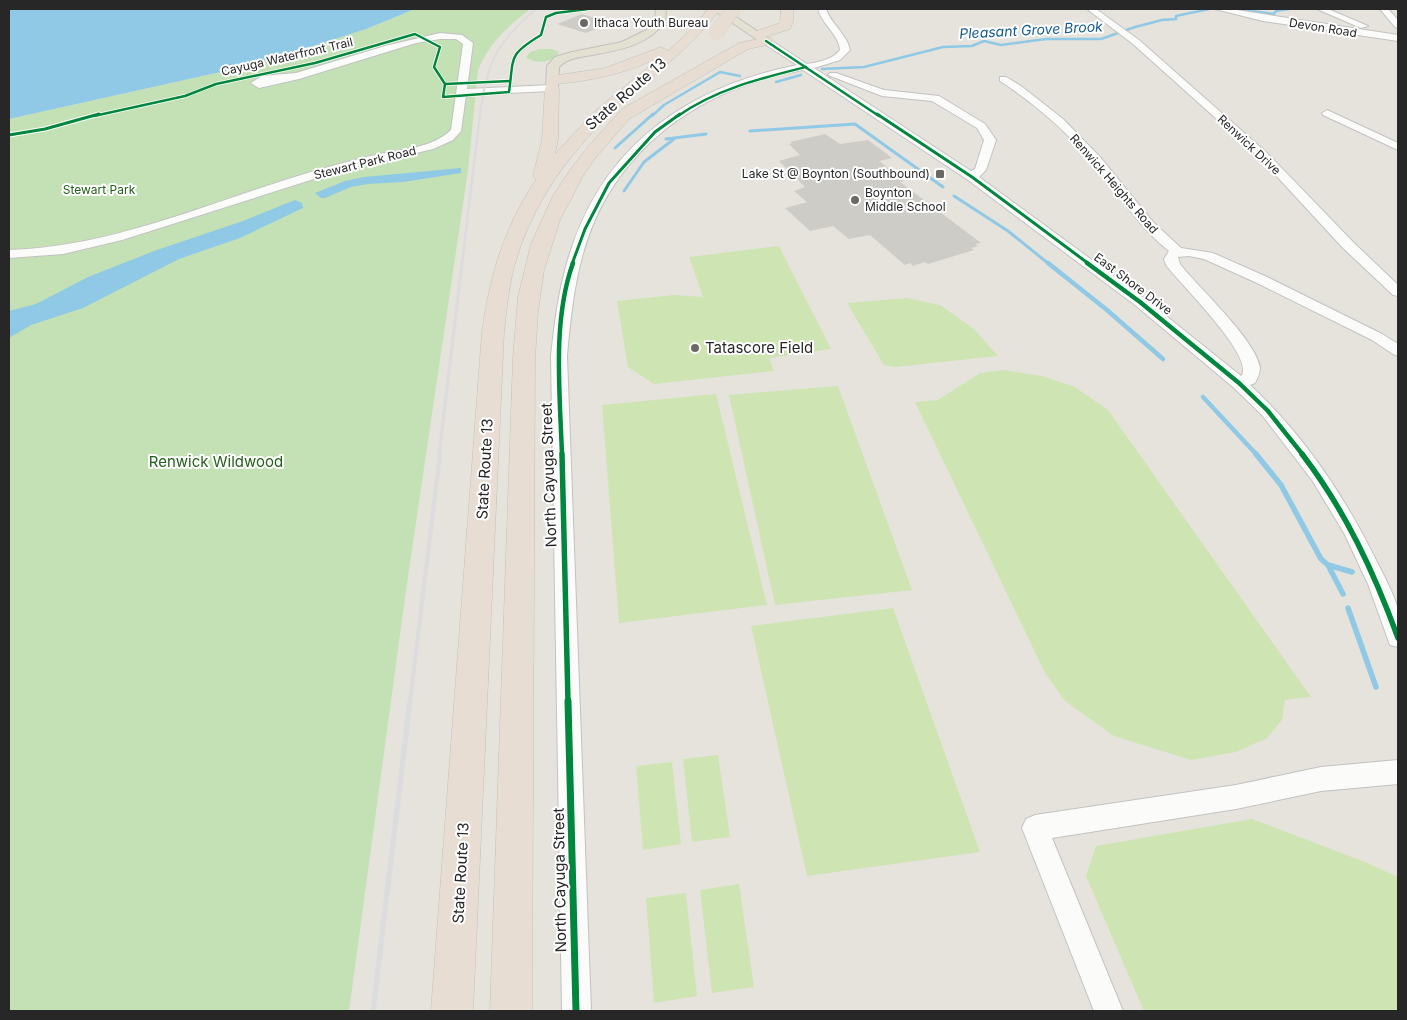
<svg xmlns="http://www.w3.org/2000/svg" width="1407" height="1020" font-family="Inter,sans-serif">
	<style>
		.green { fill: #c3e1b5 }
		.pitch { fill: #cee5b3 }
		.water { fill: #90c9e6 }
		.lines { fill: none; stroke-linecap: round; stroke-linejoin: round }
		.stream-far3 { stroke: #90c9e6; stroke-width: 2.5 }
		.stream-far2 { stroke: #90c9e6; stroke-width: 3 }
		.stream-far1 { stroke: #90c9e6; stroke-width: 4.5 }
		.stream { stroke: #90c9e6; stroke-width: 5.5 }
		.building { fill: #ceccc7 }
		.minor-casing { stroke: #c3c2c2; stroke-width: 2 }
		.major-casing { stroke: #c2c1bf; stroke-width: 2 }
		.highway-casing { stroke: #c2c1bf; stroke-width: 1 }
		.minor { fill: #fbfbfa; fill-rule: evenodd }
		.major { fill: #e4e1d2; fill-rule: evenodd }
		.highway { fill: #e7ddd2; fill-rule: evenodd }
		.rail-far4 { stroke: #dcdbdd; stroke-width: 2 }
		.rail-far3 { stroke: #dcdbdd; stroke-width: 2.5 }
		.rail-far2 { stroke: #dcdbdd; stroke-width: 3 }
		.rail-far1 { stroke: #dcdbdd; stroke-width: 4 }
		.rail { stroke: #dcdbdd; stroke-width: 5 }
		.highway-bridge-casing { stroke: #c2c1bf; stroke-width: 14; stroke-linecap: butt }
		.highway-bridge { stroke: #e7ddd2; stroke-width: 14 }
		.cycleway-far4-casing { stroke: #fff; stroke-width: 4 }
		.cycleway-far3-casing { stroke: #fff; stroke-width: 5 }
		.cycleway-far2-casing { stroke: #fff; stroke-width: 7 }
		.cycleway-far1-casing { stroke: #fff; stroke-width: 9 }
		.cycleway-casing { stroke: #fff; stroke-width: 10 }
		.cycleway-far4 { stroke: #00873e; stroke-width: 2.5 }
		.cycleway-far3 { stroke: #00873e; stroke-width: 3 }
		.cycleway-far2 { stroke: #00873e; stroke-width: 4.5 }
		.cycleway-far1 { stroke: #00873e; stroke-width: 5.5 }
		.cycleway { stroke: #00873e; stroke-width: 7 }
		.poi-dot { fill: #6a6966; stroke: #fff; stroke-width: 2 }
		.labels { text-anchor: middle; stroke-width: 4; stroke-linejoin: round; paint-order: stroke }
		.far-poi-label { font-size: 12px; fill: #272727; stroke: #fff; text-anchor: start }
		.far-street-label { font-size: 12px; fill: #272727; stroke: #fff }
		.far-park-label { font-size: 12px; fill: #23601a; stroke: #fff }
		.far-water-label { font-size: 14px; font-style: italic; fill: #105a92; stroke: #fff }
		.street-label { font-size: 15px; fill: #272727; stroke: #fff }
		.poi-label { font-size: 15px; fill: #272727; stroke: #fff; text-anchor: start }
		.park-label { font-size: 15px; fill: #23601a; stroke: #fff }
	</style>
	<rect width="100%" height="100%" fill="#e5e3dc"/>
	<g class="green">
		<path d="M415,9h115c-23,18 -41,34 -52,61l-10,100 -62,420 -57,421h-340v-892l216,-48 57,-15 84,-27z"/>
		<path d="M540,49h12l7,3c-6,11 -24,13 -33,5l4,-5z"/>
	</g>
	<g class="pitch">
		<path d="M779,246l52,103 -62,9 5,13 -120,13 -26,-17 -11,-66 57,-6 29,2 -14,-40z"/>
		<path d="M907,298l33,7 34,24 24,27 -103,11 -11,-2 -37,-62z"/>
		<path d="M1004,370l38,6 33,11 33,23 203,287 -26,3 -3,20 -15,18 -31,14 -45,8 -77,-24 -49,-35 -20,-28 -130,-271 23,-2 42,-27z"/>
		<path d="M838,386l74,204 -137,15 -46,-210z"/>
		<path d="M716,394l51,211 -148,18 -17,-218z"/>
		<path d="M893,608l87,244 -173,24 -56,-250z"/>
		<path d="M718,755l12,82 -38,5 -9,-83z"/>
		<path d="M672,762l9,82 -38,6 -7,-84z"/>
		<path d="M1252,819l113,43 33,15v134h-254l-58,-135 10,-30z"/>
		<path d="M739,884l15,103 -42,6 -12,-103z"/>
		<path d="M686,893l11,103 -43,7 -8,-105z"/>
	</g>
	<g class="water">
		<path d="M9,9h406l-49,20 -84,27 -57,15 -216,48z"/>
		<path d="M461,168v5l-58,9 -35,2 -17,3 -26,11h-4l-6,-5 30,-12 19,-4z"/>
		<path d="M295,200l7,3 1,5 -63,30 -61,21 -96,49 -52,17 -22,13v-27l27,-7 52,-27 66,-26 89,-30z"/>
	</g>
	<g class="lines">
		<g class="stream-far3">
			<path d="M1238,9l36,5 2,-3 13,-2"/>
			<path d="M822,69l42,-2 79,-20 29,-1 12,-5 17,4 45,-6h55l34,-12 27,-7 14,-1v-3l33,-7"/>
			<path d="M776,82l25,-7"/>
			<path d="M652,116l12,-11 56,-33 20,4"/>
		</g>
		<g class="stream-far2">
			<path d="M750,131l105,-7 88,63"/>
			<path d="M666,139l40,-5"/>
			<path d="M615,148l38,-34"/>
			<path d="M624,191l20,-29 30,-23"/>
			<path d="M954,196l54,35 41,33"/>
		</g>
		<g class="stream-far1">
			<path d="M1048,263l59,47 56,49"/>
			<path d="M1203,397l54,58"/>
		</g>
		<g class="stream">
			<path d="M1256,454l25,31 40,74 7,6 24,7"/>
			<path d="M1328,565l15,29"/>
			<path d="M1348,608l28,79"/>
		</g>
	</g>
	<g class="building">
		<path d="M582,14l29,9 -25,10 -29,-9z"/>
		<path d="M825,134l15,10 28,-4 24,18 -13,3 25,20 -4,1 81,61 -6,1 3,2 -7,2 3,2 -46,14 -3,-2 -12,4 -3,-3 -5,2 -35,-30 -21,4 -16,-13 -23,5 -25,-23 22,-6 -13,-11 11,-4 -26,-26 21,-6 -11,-11 3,-1 -2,-1z"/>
	</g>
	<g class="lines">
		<defs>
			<g id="minor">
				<path d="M818,9h8c5,15 21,25 24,41l-10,10 -26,8 157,103 4,-2 9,-29 -7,-12 -45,-27 -50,-5 -54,-21 2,-2h6l48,17 55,6 46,28 11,16 -10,30 -7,7 166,122 96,77c16,-18 -62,-93 -75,-111l-2,-6 5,-8c-31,-24 -52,-60 -77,-90 -27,-31 -58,-58 -92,-80v-4h6l15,9 42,33 37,38 53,65 28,26 32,5 54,24 115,57 16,10v12l-5,-2 -21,-14 -115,-57 -53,-24 -15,-3 -11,1 2,7c18,23 77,77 80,104 0,5 -3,11 -5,15l-5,2c53,49 94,110 126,175 8,16 17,32 22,49 3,12 0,26 0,38l-8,-2 -22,-61 -24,-51 -32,-53 -50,-65 -29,-28 -98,-82 -167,-125 -165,-110c-90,15 -172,66 -209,152 -18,42 -23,89 -27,134l24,655h-29l-11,-655c4,-38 9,-76 22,-112 36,-103 119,-158 224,-179l-34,-22v-4h6l38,25c12,-2 25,-4 33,-14 -1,-15 -18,-26 -22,-41z"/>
				<path d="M1087,9h9l43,31 128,113 86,89 45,43v11l-5,-1 -50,-47 -84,-91 -126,-113z"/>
				<path d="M1215,9h15l168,26v6l-135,-20z"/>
				<path d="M1317,9h11l40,17 -7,2z"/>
				<path d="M1380,9h8l10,11v8l-3,-1z"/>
				<path d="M440,33l22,2 11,8 -6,46 85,-4 5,3 -5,3 -86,4 -5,36 -8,9 -20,9 -94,22 -217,69 -59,14 -54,4v-8c111,-3 216,-55 323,-84 16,-4 32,-9 48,-12 24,-5 52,-6 71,-24l12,-86 -7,-5h-16l-24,4 -117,36 -40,9 -8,-5 11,-7 34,-3 89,-27z"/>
				<path d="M1327,110l71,33v7l-75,-35 -1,-2z"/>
				<path d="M1398,760v24l-77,7 -85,18 -184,29 71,173h-29l-72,-183 4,-9 9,-4 201,-30 85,-18z"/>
			</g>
			<g id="major">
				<path d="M656,9h10l-1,13c-18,24 -46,28 -73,33 -12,2 -25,3 -33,12l-1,21 -2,3h-8l-2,-3 1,-22 8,-9 17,-5 50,-10 24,-12 9,-9z"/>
				<path d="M712,9h12l48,32 -2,2h-8z"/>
			</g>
			<g id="highway">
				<path d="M708,9h12c-24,34 -56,57 -87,84 -52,46 -95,97 -116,164 -8,25 -10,50 -13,75l-31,679h-42l51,-679c8,-56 22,-105 54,-152l-3,-4 9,-36 3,-52 6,-4 -5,-4 2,-3 5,-1 52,-8 56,-21 7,4 24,-22zM662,56l-67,55 -40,43 3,-14 1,-52 -4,-4c37,-3 73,-11 107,-28z"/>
				<path d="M781,9h12v13l-3,7 -25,8 6,1 2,3 -2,3 -23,5 -119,70 -32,37 -13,18 -24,46 -16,50 -6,42 -3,46 -3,653h-42l23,-653 5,-61 13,-53 22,-48 17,-26 16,-21 36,-40 117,-66 19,-4 -6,-4 2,-3 26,-9z"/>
			</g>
		</defs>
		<use href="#minor" class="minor-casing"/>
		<use href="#major" class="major-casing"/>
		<use href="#highway" class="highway-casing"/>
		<use href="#minor" class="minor"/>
		<use href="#major" class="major"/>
		<use href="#highway" class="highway"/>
		<path class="rail-far4" d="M480,116c6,-53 16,-73 56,-107"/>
		<path class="rail-far3" d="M462,264l18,-150"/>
		<path class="rail-far2" d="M439,455l23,-192"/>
		<path class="rail-far1" d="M410,702l30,-248"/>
		<path class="rail" d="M373,1011l37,-310"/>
		<defs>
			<path id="highway-bridge" d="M716,33l18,-24"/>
		</defs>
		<use href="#highway-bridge" class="highway-bridge-casing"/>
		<use href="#highway-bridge" class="highway-bridge"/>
		<defs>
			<g id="cycleway-far4">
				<path d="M766,41l113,75"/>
				<path d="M445,84l65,-3"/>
				<path d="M94,116l91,-20 31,-12 99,-21 100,-29 25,13 -6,20 11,17 -2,13 66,-5c5,-36 -1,-37 32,-57l5,-18 10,-4 32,-4"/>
				<path d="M678,116c38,-27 84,-38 128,-49"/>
			</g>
			<g id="cycleway-far3">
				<path d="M877,114l95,63 117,87"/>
				<path d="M9,135l36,-6 54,-15"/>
				<path d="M572,264l13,-35 24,-46 46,-51 25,-18"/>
			</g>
			<g id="cycleway-far2">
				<path d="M1087,263l53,39 99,81 29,28 35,44"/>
				<path d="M562,455c-2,-61 -10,-134 11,-192"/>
			</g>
			<g id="cycleway-far1">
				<path d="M562,454l6,248"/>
				<path d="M1302,454c43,56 72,118 96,184"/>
			</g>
			<path id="cycleway" d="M568,701l8,310"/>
		</defs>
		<use href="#cycleway-far4" class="cycleway-far4-casing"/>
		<use href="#cycleway-far3" class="cycleway-far3-casing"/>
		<use href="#cycleway-far2" class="cycleway-far2-casing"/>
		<use href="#cycleway-far1" class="cycleway-far1-casing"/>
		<use href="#cycleway" class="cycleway-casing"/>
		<use href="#cycleway-far4" class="cycleway-far4"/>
		<use href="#cycleway-far3" class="cycleway-far3"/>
		<use href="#cycleway-far2" class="cycleway-far2"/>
		<use href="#cycleway-far1" class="cycleway-far1"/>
		<use href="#cycleway" class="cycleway"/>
	</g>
	<g class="poi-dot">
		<circle cx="584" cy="23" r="5"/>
		<rect x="935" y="169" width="10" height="10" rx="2.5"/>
		<circle cx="855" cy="200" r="5"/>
		<circle cx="695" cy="348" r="5"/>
	</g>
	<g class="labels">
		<g class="far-poi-label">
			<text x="594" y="27">Ithaca Youth Bureau</text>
			<text x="930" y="178" text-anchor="end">Lake St @ Boynton (Southbound)</text>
			<text x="865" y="197">Boynton<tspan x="865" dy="14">Middle School</tspan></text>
		</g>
		<g class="far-street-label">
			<text transform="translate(1323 28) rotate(9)" y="4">Devon Road</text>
			<text transform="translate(287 57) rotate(-13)" y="4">Cayuga Waterfront Trail</text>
			<text transform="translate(1249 145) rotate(43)" y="4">Renwick Drive</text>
			<text transform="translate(365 163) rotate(-14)" y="4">Stewart Park Road</text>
			<text transform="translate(1114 184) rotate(49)" y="4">Renwick Heights Road</text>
			<text transform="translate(1133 284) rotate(37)" y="4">East Shore Drive</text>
		</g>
		<g class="far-park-label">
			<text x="99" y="194">Stewart Park</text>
		</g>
		<g class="far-water-label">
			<text transform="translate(1031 30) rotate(-3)" y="5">Pleasant Grove Brook</text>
		</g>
		<g class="street-label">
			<text transform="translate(626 94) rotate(-41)" y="5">State Route 13</text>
			<text transform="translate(485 469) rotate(-87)" y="5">State Route 13</text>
			<text transform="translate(549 475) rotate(-92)" y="5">North Cayuga Street</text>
			<text transform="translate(461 873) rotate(-87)" y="5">State Route 13</text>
			<text transform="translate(560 880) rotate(-91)" y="5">North Cayuga Street</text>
		</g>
		<g class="poi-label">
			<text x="705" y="353">Tatascore Field</text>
		</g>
		<g class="park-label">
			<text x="216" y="467">Renwick Wildwood</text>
		</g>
	</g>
	<rect width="1407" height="1020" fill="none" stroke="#272727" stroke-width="20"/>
</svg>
